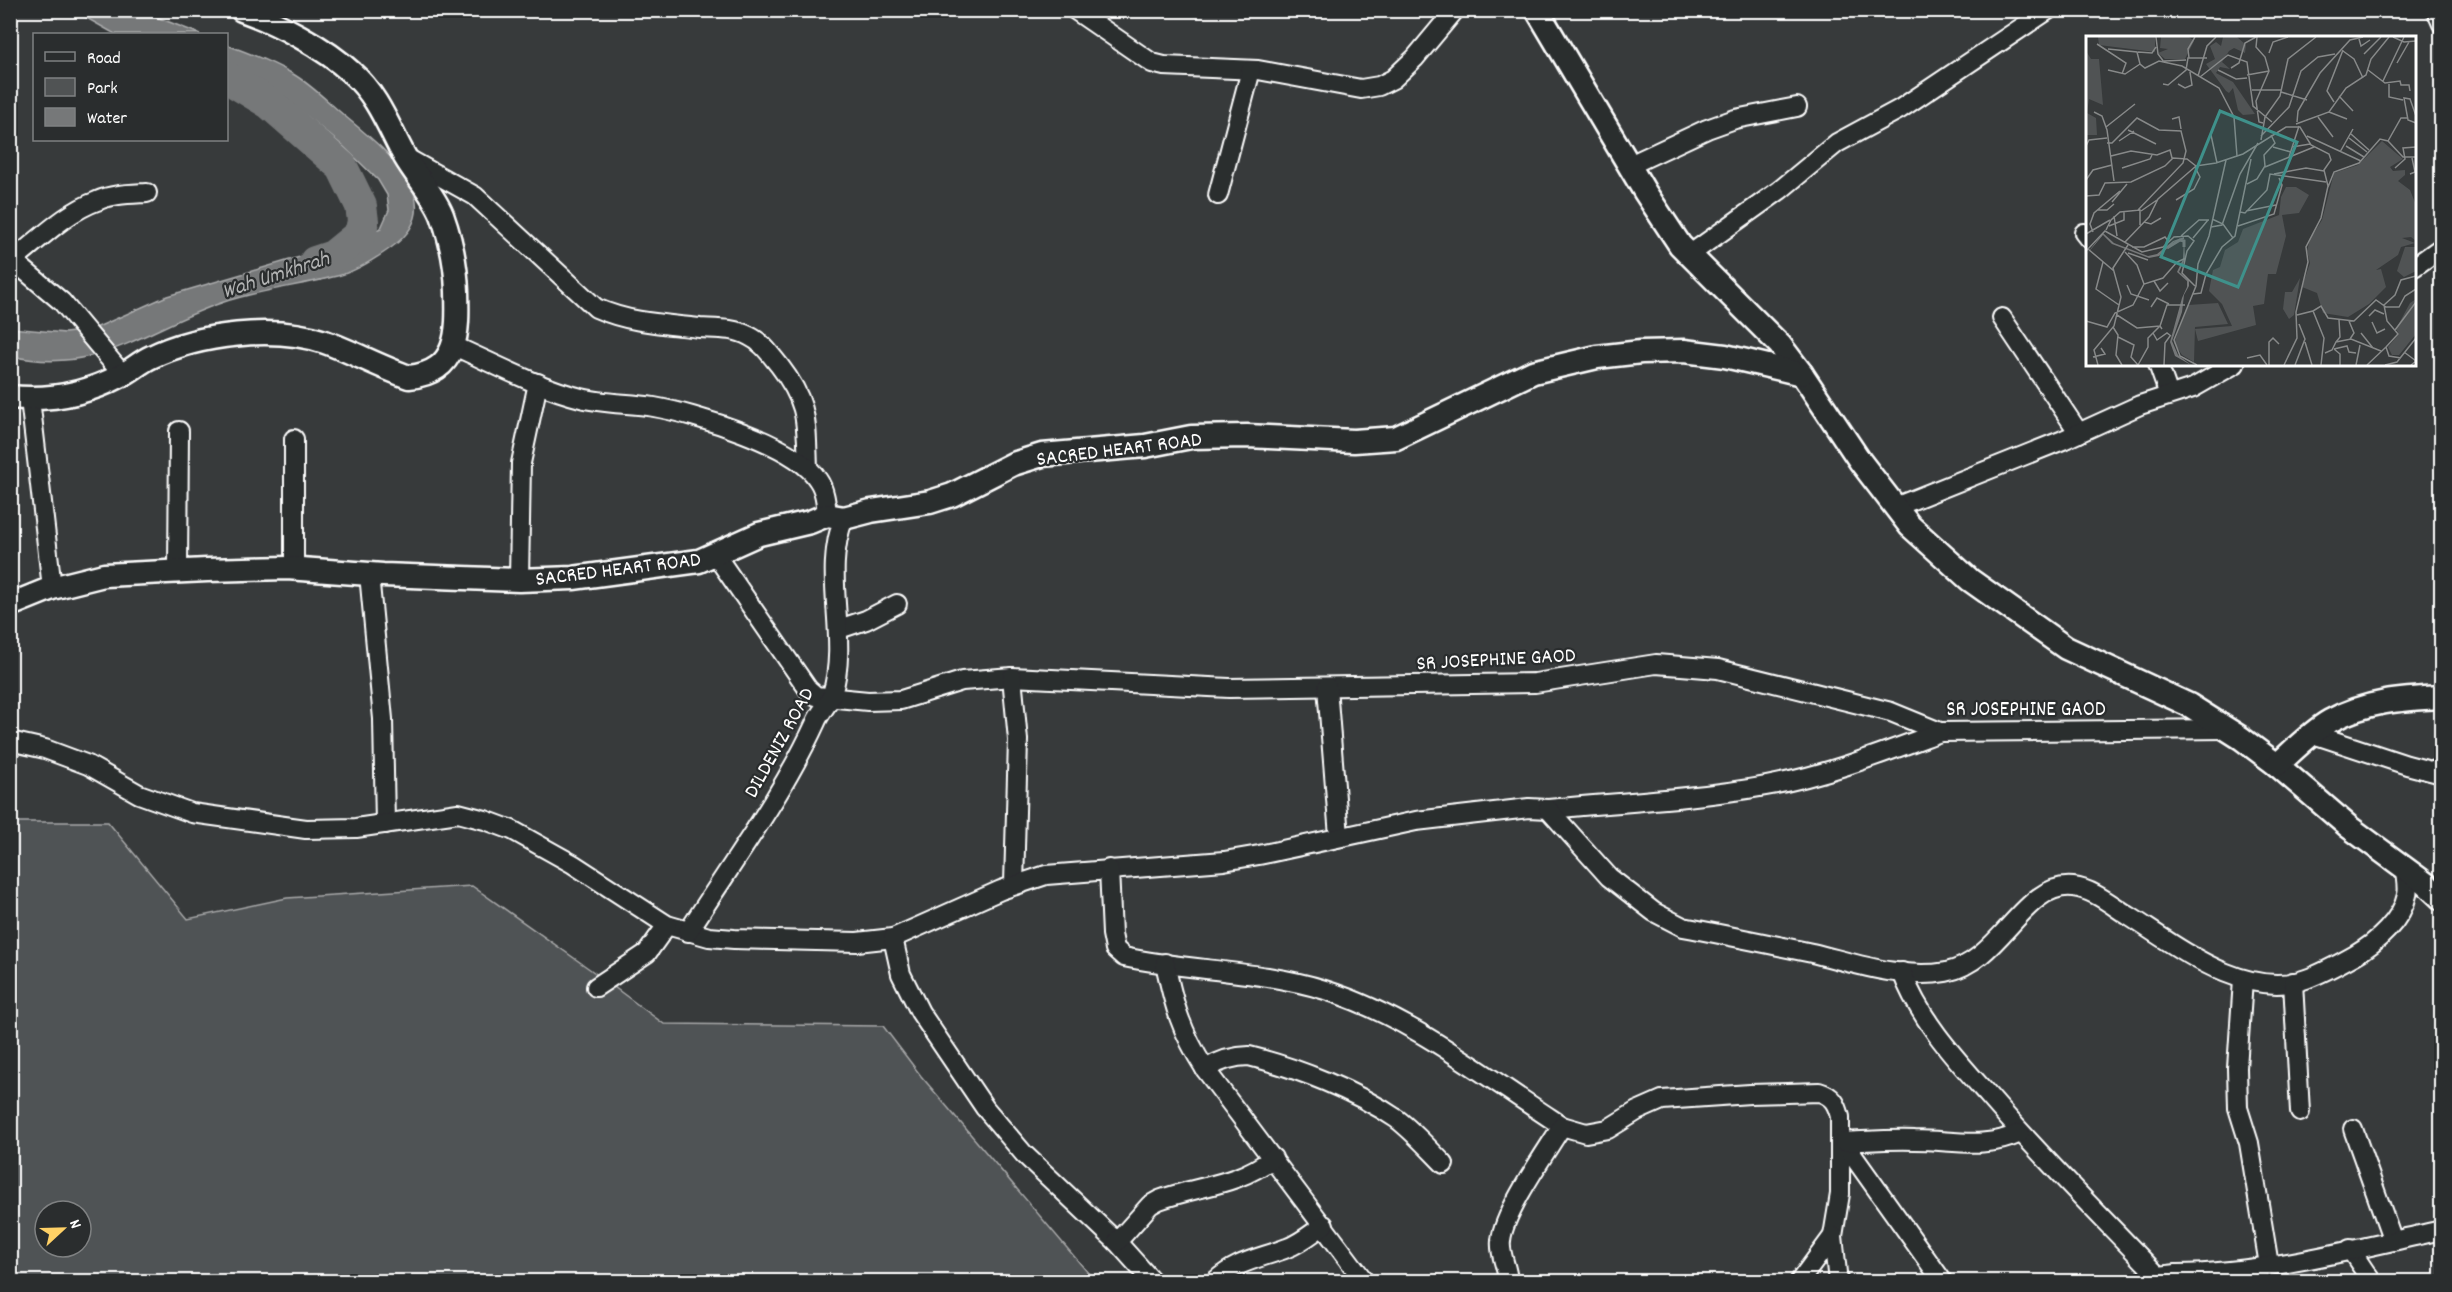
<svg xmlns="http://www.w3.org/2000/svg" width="2452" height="1292" font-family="Dekko,sans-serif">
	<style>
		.green { fill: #505354; stroke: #a8a9aa; stroke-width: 1.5; fill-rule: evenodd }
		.water { fill: #767879; stroke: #adaeaf; stroke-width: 1.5 }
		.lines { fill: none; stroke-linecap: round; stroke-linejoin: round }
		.river { stroke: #767879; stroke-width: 32 }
		.minor-casing { stroke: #fff; stroke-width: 22 }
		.tertiary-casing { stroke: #fff; stroke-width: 27 }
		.minor { stroke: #2a2d2e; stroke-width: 18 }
		.tertiary { stroke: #2a2d2e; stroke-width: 22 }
		.labels { text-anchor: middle; stroke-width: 4.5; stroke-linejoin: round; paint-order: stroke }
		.street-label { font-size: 21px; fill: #fff; stroke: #2a2d2e }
		.water-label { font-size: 22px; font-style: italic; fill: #b4b5b5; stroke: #2a2d2e }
		.inset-river { fill: none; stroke: #767879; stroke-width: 3 }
		.inset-road { fill: none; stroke: #878989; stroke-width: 1.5 }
		.view { fill: #3f918b; fill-opacity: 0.15; stroke: #3f918b; stroke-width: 3 }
		.inset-edge { fill: none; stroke: #fff; stroke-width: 3 }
	</style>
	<rect width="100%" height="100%" fill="#373a3b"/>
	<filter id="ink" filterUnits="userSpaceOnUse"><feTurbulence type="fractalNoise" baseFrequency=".0167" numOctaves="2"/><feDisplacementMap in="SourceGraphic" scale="12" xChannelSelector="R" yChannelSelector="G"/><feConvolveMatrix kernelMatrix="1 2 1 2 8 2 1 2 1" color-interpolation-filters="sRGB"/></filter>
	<g filter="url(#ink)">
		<path class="green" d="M11,822h97l80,97 99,-21 185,-12 119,84 73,54 219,2 38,50 174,205 -1084,1zM45,1211h36v36h-36z"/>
		<g class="water">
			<path d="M74,11h67l59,23h-85z"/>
			<path d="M227,45c22,8 46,17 66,29 19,11 36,29 53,43 37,31 108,85 46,130 -14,10 -32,22 -48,27 -40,12 -83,15 -123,29 -76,26 -124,73 -210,53v-28l54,5 26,-3 76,-34 177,-52 37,-16 8,-18 -2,-15 -9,-15 -34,-33 -62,-51 -55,-21z"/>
		</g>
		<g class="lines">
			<path class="river" d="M226,77l43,26 73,64 19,39 2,15 -3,13 -27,22 -18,6"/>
			<defs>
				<g id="minor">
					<path d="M1075,10l77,53 12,3 94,4 103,19 18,-3 14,-7 22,-21 40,-48"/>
					<path d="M2436,10l6,14"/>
					<path d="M407,158l68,38 121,112c34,15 68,16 104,20 16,1 34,0 49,8 13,6 21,18 30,29 30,39 27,56 29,103"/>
					<path d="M1630,165l77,-36 28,-10 62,-12"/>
					<path d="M1218,195l33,-125"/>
					<path d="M2084,233l4,5"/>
					<path d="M1689,255l91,-65 57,-47 63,-34 148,-99"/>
					<path d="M10,258l52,44 61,73"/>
					<path d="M13,260c26,-20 53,-48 84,-59 15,-7 33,-7 50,-8"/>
					<path d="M2414,267l28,-20"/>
					<path d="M2002,318l77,115"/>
					<path d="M454,346c41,18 83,41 127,52 23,6 49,5 73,9 40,7 142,37 164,73 7,10 8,23 9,35"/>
					<path d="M2158,364l11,31"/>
					<path d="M30,399l22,189"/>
					<path d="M294,439v130"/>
					<path d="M1895,507l168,-67 77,-35 53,-17 42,-24"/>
					<path d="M715,554l93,135 8,7 52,5 33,-1 61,-19 50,-4 217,11 306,-5 121,-19 62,5 173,43 49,20 288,-3"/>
					<path d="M178,571l1,-140"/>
					<path d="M369,574l14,145 2,105"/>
					<path d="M519,580l2,-117 17,-80"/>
					<path d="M839,629l27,-9 31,-16"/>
					<path d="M1012,677l6,63 -4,144"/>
					<path d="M1327,687l12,149"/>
					<path d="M2313,734l94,31 35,9"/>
					<path d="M10,741l35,8 43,16 51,29 53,19 114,16 50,-1 102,-15 27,7 27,10 61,34 94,61 42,12 25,2 123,3 36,-4 108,-48 45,-15 178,-14 35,-6 157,-34 113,-13 19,1c73,-7 146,-10 218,-23 61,-11 117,-33 174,-54"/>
					<path d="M1548,809l61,68 45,35 29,15c43,8 86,17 129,26 42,10 90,27 134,19 56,-11 77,-90 127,-85 20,2 40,19 56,29 49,31 117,85 177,63 17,-6 33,-15 49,-24 21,-12 47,-35 52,-60 2,-8 -1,-19 -1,-27"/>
					<path d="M1109,869l3,65 3,15 9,8c66,14 136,13 201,33 83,26 153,81 225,128l12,8 24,7 22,-4 29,-18 25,-11 88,-6 69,-2c14,4 18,12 21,25v77l-7,42 5,46"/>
					<path d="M688,932c44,-69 94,-136 128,-210 4,-10 13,-18 16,-28 18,-57 -11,-120 12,-176"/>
					<path d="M893,938l8,36 19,38 65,96 39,46 93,88 36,40"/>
					<path d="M1165,963c9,43 16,68 40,106l160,213"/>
					<path d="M1902,972c17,47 53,86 86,123 54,63 113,121 170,181l19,-2 6,8"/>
					<path d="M2243,980l-6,88 1,40 11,35 20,122"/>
					<path d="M2293,982l7,130"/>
					<path d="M596,987l51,-34 20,-28"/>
					<path d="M1205,1069c14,-8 27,-13 44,-13 48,12 107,35 148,63 17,13 32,30 47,45"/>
					<path d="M2353,1129l40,112"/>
					<path d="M1841,1139l102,143"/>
					<path d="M1844,1142c24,-1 47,-3 71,-2 38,0 69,10 105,-7"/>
					<path d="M1117,1242l33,-37 9,-5c41,-15 77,-14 114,-42"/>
					<path d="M2350,1249l22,33"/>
					<path d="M2177,1274c89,-1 178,-25 265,-44"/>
					<path d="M1214,1282c24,-22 45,-23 73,-34 14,-5 25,-15 37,-23"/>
					<path d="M1508,1282c0,-14 -9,-28 -7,-41 2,-28 45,-89 61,-115"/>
					<path d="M1799,1282l34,-46"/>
				</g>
				<g id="tertiary">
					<path d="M1537,10l108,182 35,53 100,100 22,29 58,87 50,65 60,54 96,68 123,57 52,33 36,27 72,62 76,56 17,16"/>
					<path d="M10,397c40,4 76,-3 110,-21 11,-5 20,-14 31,-19 48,-23 123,-32 174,-15 28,10 55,25 84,35 51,-5 49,-47 48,-86 -1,-27 -6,-51 -15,-76 -8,-20 -26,-39 -37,-58 -16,-29 -27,-61 -53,-84 -28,-26 -74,-50 -110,-63"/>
					<path d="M10,605l42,-17 52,-13 103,-5 80,-2 96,7 136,5 54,-2 126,-17 60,-27 51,-12 17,-7 17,3 27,-7 59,-9 22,-7 61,-31 29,-9 103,-9 46,-9 56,-1 107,5 42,-3 137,-66 64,-15 44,-5 43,-1 41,5 77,18"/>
					<path d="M2277,765c17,-15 34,-33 53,-44 36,-20 72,-22 112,-24"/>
				</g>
			</defs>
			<use href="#minor" class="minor-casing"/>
			<use href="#tertiary" class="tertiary-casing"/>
			<use href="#minor" class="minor"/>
			<use href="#tertiary" class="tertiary"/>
		</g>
	</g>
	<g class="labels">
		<g class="street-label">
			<text transform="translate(1119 448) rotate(-7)" y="7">SACRED HEART ROAD</text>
			<text transform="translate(618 568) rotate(-7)" y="7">SACRED HEART ROAD</text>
			<text transform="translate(1496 658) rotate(-3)" y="7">SR JOSEPHINE GAOD</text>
			<text x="2026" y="715">SR JOSEPHINE GAOD</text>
			<text transform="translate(778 742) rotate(-61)" y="7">DILDENIZ ROAD</text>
		</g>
		<g class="water-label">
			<text transform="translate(275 273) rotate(-18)" y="8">Wah Umkhrah</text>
		</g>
	</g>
	<g transform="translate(2086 36)">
		<rect width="330" height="330" fill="#373a3b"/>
		<path d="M12,1h57v15l-56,-7zM75,1h28l5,4 -9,18h-20l-7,-6 10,-4 -8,-1zM137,1h14l9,8 -1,8 -11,-5 -5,3 -7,11 8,7 -10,-2 -4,6 17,9 22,32 -12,1 -5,-5 -5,-22 -4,5 -3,-2 -20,-27 9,-5 -5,-13 6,-4 5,4zM0,15l5,8h8l4,46 -14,-6 -2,14 9,5 1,17h-11zM296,105l21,18 -13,8 3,4 12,-1v5l-7,6 12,9 6,15v36l-5,-4 -9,1 13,5 -14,4 -3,8 -22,15 5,-1 5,18 -17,17 -21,13 -25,-4 -6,-20 -15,-6 8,-24 -3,-12 3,-12 12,-19 12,-47 24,-8zM200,151h10l13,8 -10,18 -17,2 4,21 -10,38h-8l-4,30 -11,2 3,19 -58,16 -3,-12 37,-3 -10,-22 -13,-13 4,-21 7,-3 5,-17 13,-8 5,-13 36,-14 2,-18zM319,211h11v24l-12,6 -7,-6zM214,242l-6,37 -5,4 -6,-10 2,-17h7zM330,263v35l-17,21h-7l-4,-8 11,-13 -3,-5 14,-26zM132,267l10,21 -33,3 -1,35 -12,-7 -8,-12 14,-38z" fill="#505354"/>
		<path d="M17,197l11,10 34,13 9,-2 16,-13 11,-4 1,22 -6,13 10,8v6l-5,9 -2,17 -10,29 6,14 13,10 -16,-9 -5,-14 12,-44 5,-11v-6l-10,-9 6,-13 1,-20 -10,3 -15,14 -10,2 -37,-14 -9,-9 -17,20z" fill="#767879"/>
		<path class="inset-river" d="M81,212l13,-8 4,1v6"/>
		<path class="inset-road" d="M70,1l2,17 6,8M171,1l-1,10 9,10 4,14 -13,30 3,21 4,1M307,1l11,5 12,-1M273,3l2,7 9,-6M11,8l29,19 -4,11M22,13l29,3 3,12 5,4 14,-7 23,5 37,22 15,29 3,39M257,15l11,8 9,19M52,16l14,1 4,-6M183,17l4,-11 15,-5M278,18l17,-17M103,22l-1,-9 7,-12M78,25l22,-1M311,27l12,-21M145,32l8,-5 6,-20 11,-6M22,34l17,4 15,-10M132,34l18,9 11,-1M282,34l17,13 15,-2 1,4h8l1,6M161,39l22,-4M112,40l9,-30 9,-9M114,41l28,-22 19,7 6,44 19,16M297,45l21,-44M77,48l5,1 18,-15 2,-12h19M92,48l7,4 7,-3 -2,-13M303,48v13l14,3M166,54h29M195,56l26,8M253,60l14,15M248,66l-7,-11 16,-41M8,76l8,4 5,14 7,51M243,76l18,7M330,80l-6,-17 -6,-1 4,22 8,3M232,81l15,20M86,83l7,-2 2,12M211,86l1,-11 22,-38 30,-33 13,-3M210,88l33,-12 17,-24 20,-13 5,-16 18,-22M20,91l29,-23M42,94l28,14M265,98l18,16M125,99l6,28M175,100l28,-29 12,-36 17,-14 17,-3M221,100l54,25M263,102l18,14M175,104l4,-23 15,-21 8,-37 28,-22M33,105l15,-10M302,105l13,-23h7M21,107h5l25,-25 22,12 22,1 5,20 -3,12 -45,47M0,110l3,-6 18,-2M260,110l18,11M187,111l18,5M206,111l18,-3M254,116l13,-23M25,120l20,-5 26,4 13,-5 2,8M203,121l10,-31M179,131l49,-20M36,132l28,-9 2,-4M309,132l10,-9 -2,-11 13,-1M188,138l32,-6 18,3M324,138l5,-2 -3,-14M0,144l7,-10 19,-5M161,148l10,-5 8,-13 -1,-11 11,-12 -4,-8M242,151l6,-15 25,-9 21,-24 8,2 15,16h13M0,160l13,-1 6,-12 26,-1 34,-16 8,-8 14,1 9,7 20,-3 27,-9 43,-27h14l11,18 18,9 2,6 -7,10 4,16 -7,32 -15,29 2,15 -12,50 1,26 -13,27M90,164l18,-11 6,-12 -5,-10M26,166l15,-18M11,174h10l7,-6M55,175l16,-11M160,175l30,-6M154,176l5,1 22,-23 3,-16 56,8M28,180l3,20M126,183l11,5 10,14M58,186l7,2 10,-6M23,190l15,-6v-8M152,190l36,-12 8,-29 -3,-7M125,191l11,-2 18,-51 18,-31M20,194l5,-10 9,-8 20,-2v15M7,196l-3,-8 4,-11 26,-22M0,198l24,-14M95,200l18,-16h10M107,202l15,-18M39,206l24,-25 9,-18 38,-33M46,211h12l21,-10 4,5M2,213l26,22M0,215l19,-20 37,21 21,-5 11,-10 14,-1 6,5 -7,10 -5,22 13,13M39,216l12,13 7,19M42,217l20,7M17,226l-7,27 23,16M68,245l6,10 8,-8M41,249l4,9 18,6M107,258l8,-1 5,-19 16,-27 13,-11 16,-77M65,271l6,-9 12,6M227,275l8,-5 7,12 26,3 22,-21 10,7h13l6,-11 11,-7M31,279l20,13 23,-2 7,-21h18M211,279l16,-4 11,27 -3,27M283,280l6,-6 9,4M0,285l21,6 8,-14 18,-8 11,-21 19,-6 14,-16 9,-4M263,285l5,12 -4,6M286,286l5,11 8,-4M27,291l5,8 -2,20 6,10M309,294l21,-28M67,297l4,7 10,-7 4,3M275,297l12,15M32,301l16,8 -3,12 7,8M219,306l7,23M250,306l4,-5 -1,-17M300,311l12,-13 -11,-13 -3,-16 11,-10 6,-15 15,-4M248,313l13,-3 2,6 7,1M248,313l6,5v11M318,316l12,9 -5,4M239,317l7,-3 4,-8 15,-3 30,12M7,321l12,-3 -4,-6M161,322l13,-3 7,10M12,329l-4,-15 20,-24 7,-29 -8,-29 15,-23M52,329l10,-18v-9l12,-12 2,3M78,329l1,-22 5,-7M111,329l-17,-9 -6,-16 22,-54 2,-22 11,-28 17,-76M183,329v-23l4,-4 6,6M209,329l10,-26 -6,-15M270,329l4,-20M281,329l19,-18 3,9 12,2M299,329l12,-3 19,-24"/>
		<path class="view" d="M134,75l77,31 -59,145 -77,-30z"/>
		<rect width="330" height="330" class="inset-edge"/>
	</g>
	<rect width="2452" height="1292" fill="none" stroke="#2a2d2e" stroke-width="36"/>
	<rect x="18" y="18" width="2416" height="1256" fill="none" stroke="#fff" stroke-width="2" filter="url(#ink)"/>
	<rect x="33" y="33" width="195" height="108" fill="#2a2d2e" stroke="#7f8182" stroke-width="1.5"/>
	<rect x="45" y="52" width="30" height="9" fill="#2a2d2e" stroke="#7f8182" stroke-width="1.5"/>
	<text x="87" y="63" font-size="18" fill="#ffffff">Road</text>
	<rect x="45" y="78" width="30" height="18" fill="#505354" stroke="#7f8182" stroke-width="1.5"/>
	<text x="87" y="93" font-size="18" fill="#ffffff">Park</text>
	<rect x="45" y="108" width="30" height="18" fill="#767879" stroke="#7f8182" stroke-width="1.5"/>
	<text x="87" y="123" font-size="18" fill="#ffffff">Water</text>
	<g transform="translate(63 1229) rotate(68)"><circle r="28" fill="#2a2d2e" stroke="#7f8182" stroke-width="1.5"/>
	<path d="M0-4.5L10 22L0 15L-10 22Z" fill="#ffd166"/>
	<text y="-9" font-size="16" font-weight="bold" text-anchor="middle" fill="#ffffff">N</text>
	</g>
</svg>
